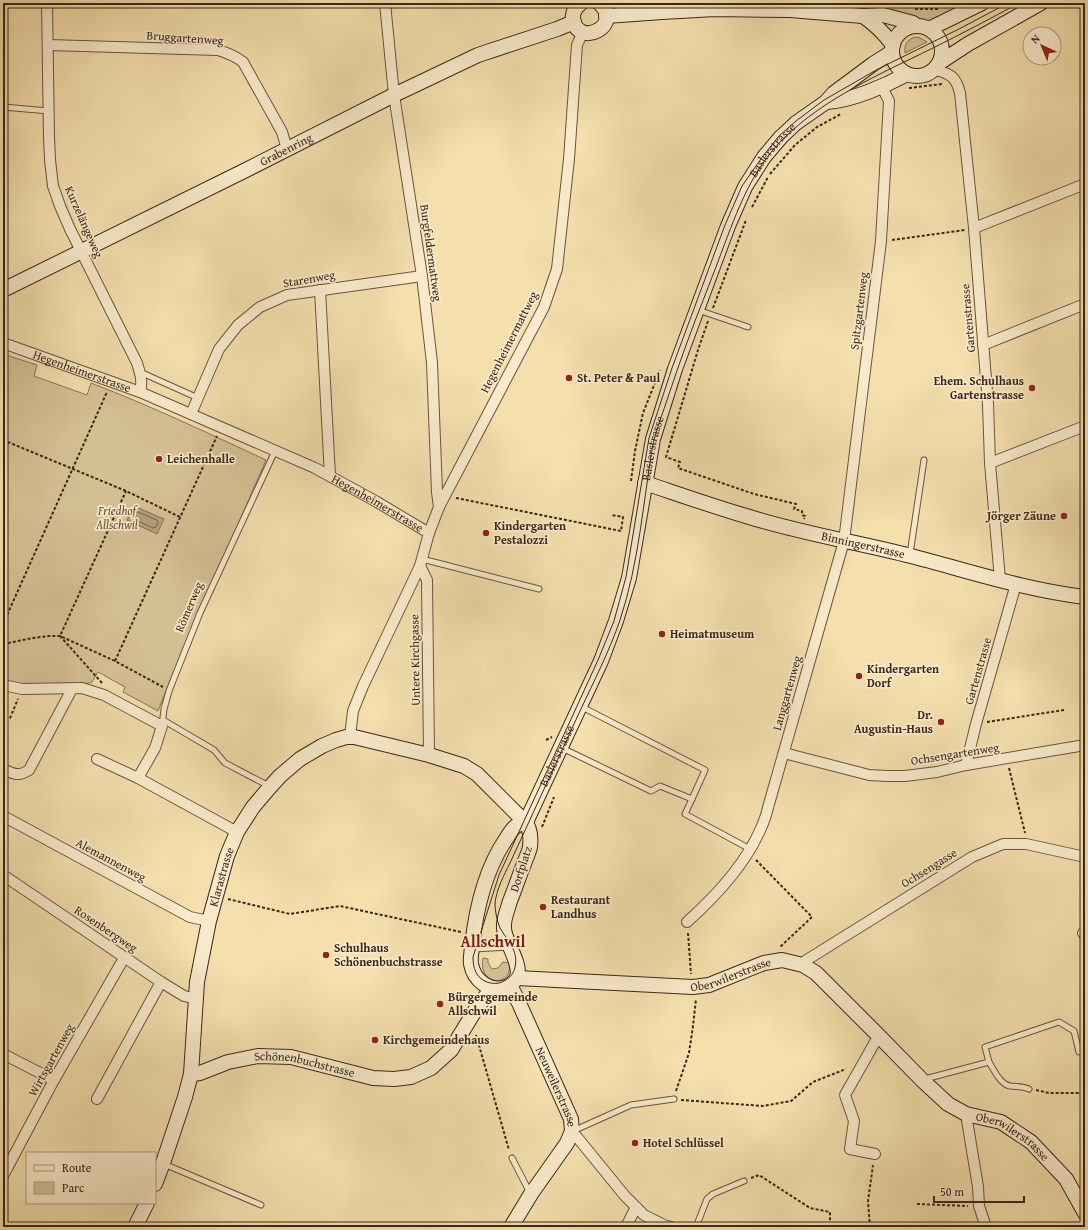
<svg xmlns="http://www.w3.org/2000/svg" width="1088" height="1230" font-family="'Gentium Book Plus',serif">
	<style>
		.green { fill: #d5c094; stroke: #887456 }
		.water { fill: #b5a07b; stroke: #847054 }
		.lines { fill: none; stroke-linecap: round; stroke-linejoin: round }
		.shore { stroke: #78644a; stroke-width: 1 }
		.lane-casing { stroke: #69553e; stroke-width: 7 }
		.street-casing { stroke: #69553e; stroke-width: 12 }
		.secondary-casing { stroke: #3b2719; stroke-width: 16 }
		.path { stroke: #3b2719; stroke-width: 2; stroke-dasharray: 3 2; stroke-linecap: butt }
		.lane { stroke: #f8eaca; stroke-width: 5 }
		.street { stroke: #f8eaca; stroke-width: 10 }
		.secondary { stroke: #f8eaca; stroke-width: 14 }
		.tram { stroke: #3b2719; stroke-width: 1 }
		.poi-dot { fill: #8f2418; stroke: #f8eaca; stroke-width: 1.5 }
		.labels { text-anchor: middle; stroke-width: 3.5; stroke-linejoin: round; paint-order: stroke }
		.street-label { font-size: 12px; fill: #3b2719; stroke: #f8eaca }
		.poi-label { font-size: 12px; font-weight: bold; fill: #3b2719; stroke: #f8eaca; text-anchor: start }
		.park-label { font-size: 12px; font-style: italic; fill: #624d38; stroke: #f8eaca }
		.district-label { font-size: 16px; font-weight: bold; fill: #7a1f14; stroke: #f8eaca }
	</style>
	<rect width="100%" height="100%" fill="#f4dfad"/>
	<filter id="stains"><feTurbulence type="fractalNoise" baseFrequency=".005" numOctaves="4"/><feColorMatrix values="0 0 0 0 .2 0 0 0 0 .09 0 0 0 0 .02 0 0 0 .5 -.17"/></filter>
	<radialGradient id="worn" r=".72"><stop offset=".6" stop-color="#630" stop-opacity="0"/><stop offset="1" stop-color="#630" stop-opacity=".3"/></radialGradient>
	<g class="green">
		<path d="M814,3h168l-53,26 -107,-16z"/>
		<path d="M916,37l4,1 7,4 -22,11c-1,-8 2,-14 11,-16z"/>
		<path d="M3,354l34,11 -3,11 53,19 4,-12c60,23 117,50 175,77l-99,228 -9,23 -35,-19 2,-5 -27,-15 -6,10 -7,2h-60l-22,-3z"/>
		<path d="M483,958l5,1v4l4,6 6,-1 5,-6 6,1c5,25 -32,23 -26,-5z"/>
	</g>
	<path class="water" d="M134,506l30,13 -7,15 -30,-14z"/>
	<g class="lines">
		<path class="shore" d="M136,512h2l19,8 1,2 -2,5 -3,1 -19,-9 -1,-2z"/>
		<defs>
			<g id="lane">
				<path d="M3,107l46,4"/>
				<path d="M698,310l50,17"/>
				<path d="M140,372l58,26"/>
				<path d="M910,554l14,-94"/>
				<path d="M422,559l117,30"/>
				<path d="M163,720l51,30 11,13 44,23"/>
				<path d="M162,726l2,-17 5,-18 31,-78 75,-162"/>
				<path d="M562,748l89,43 9,-5 32,13 13,-29 -125,-64"/>
				<path d="M692,799l-7,15 65,35"/>
				<path d="M473,949l36,-2"/>
				<path d="M989,1062c5,8 11,22 21,24 8,1 12,0 19,3"/>
				<path d="M925,1079l64,-17 -4,-15 74,-25 15,9 5,21"/>
				<path d="M573,1131l58,-26 43,-6"/>
				<path d="M512,1158l18,35"/>
				<path d="M164,1164l97,41"/>
				<path d="M696,1227l11,-28 6,-5 31,-13"/>
			</g>
			<g id="street">
				<path d="M47,3l2,134 1,23 3,26 7,20 10,23 67,134c3,10 6,18 3,29"/>
				<path d="M385,3l9,92 28,181 10,87 5,129 2,15"/>
				<path d="M48,45l170,5c10,3 17,6 25,12l39,70 5,17"/>
				<path d="M934,69c16,5 22,7 26,24l14,135 14,176 2,59 10,117"/>
				<path d="M974,228l111,-44"/>
				<path d="M320,290l10,186"/>
				<path id="s1" d="M3,343l137,49 175,76 62,34 52,31"/>
				<path d="M983,345l102,-41"/>
				<path d="M191,414l28,-65 19,-24 22,-18 27,-12 135,-19"/>
				<path d="M990,463l95,-37"/>
				<path d="M420,566l7,14 2,175"/>
				<path d="M3,685l19,4 60,-1 22,7 58,31 -7,22 -17,30"/>
				<path d="M350,736l3,-25 10,-25 57,-120 9,-33 10,-26 105,-200 13,-38 12,-110 8,-114 6,-13"/>
				<path d="M784,753l85,22 18,1h18l32,-4 29,-7 119,-20"/>
				<path d="M97,759l41,19 99,54"/>
				<path d="M966,765l10,-41 40,-140"/>
				<path d="M3,769c11,5 15,8 26,1l43,-81"/>
				<path d="M3,816l187,101 19,4"/>
				<path d="M3,875l158,107 23,14 13,3"/>
				<path d="M687,922c29,-26 59,-58 74,-94 4,-8 6,-16 8,-24l75,-263 37,-300 8,-140 -5,-10 -5,-4"/>
				<path d="M1083,933h2"/>
				<path d="M803,965l2,-4 167,-104 31,-13h23l59,13"/>
				<path d="M3,1054l51,26"/>
				<path d="M97,1099l64,-117"/>
				<path d="M966,1114l12,73 1,19 7,21"/>
				<path d="M572,1131l53,65 19,19 22,11 5,1"/>
				<path d="M875,1154l-25,-5 4,-28 -9,-26 34,-60"/>
				<path d="M3,1176l51,-96 70,-122"/>
				<path d="M626,1227l10,-20"/>
			</g>
			<g id="secondary">
				<path d="M581,3c-5,4 -9,9 -8,16 5,30 52,6 26,-16"/>
				<path d="M606,16l56,-4 53,-3 75,1 73,6 20,-1 30,8 3,3"/>
				<path d="M863,16c12,8 21,17 30,29"/>
				<circle cx="917" cy="51" r="25"/>
				<path d="M929,29l53,-26"/>
				<path d="M939,63l29,-19 73,-41"/>
				<path d="M826,102c25,-1 59,-16 81,-28"/>
				<path id="s2" d="M3,290l243,-120 148,-75 84,-40 79,-26 17,-7"/>
				<path id="s3" d="M645,483c33,11 67,23 101,33 54,17 110,26 165,40 58,15 115,34 174,41"/>
				<path id="s4" d="M526,822l75,-161 15,-40 13,-43 24,-139 22,-70 53,-143 17,-39 19,-30 17,-20 15,-14 30,-21 8,-9 39,-29 19,-12"/>
				<path id="s5" d="M517,978l176,9 16,-2 55,-22 18,-3 21,5 13,8 59,59 47,48 26,24 18,10 35,8 30,20 35,37 19,34"/>
				<path id="s6" d="M510,985l9,18 52,116 1,12 -5,12 -36,51 -20,33"/>
				<path id="s7" d="M191,1074l9,-1 28,-11 30,-6 33,1 82,21 21,1 17,-2 20,-9 20,-18 25,-41 16,-21"/>
				<path id="s8" d="M155,1184l8,-21 22,-66 6,-23 6,-92 12,-61 18,-65 10,-24 16,-25 17,-20 10,-11 20,-17 22,-13 14,-6 14,-4 79,19 35,11 13,8 47,47c6,6 7,17 6,26 -1,5 -4,11 -6,17 -5,12 -9,25 -14,37 -2,8 -7,18 -6,27 0,13 18,35 13,49 -2,5 -6,8 -11,10 -17,6 -32,-7 -35,-23 -1,-6 1,-13 1,-18 4,-37 13,-76 34,-107 3,-4 5,-9 9,-12 3,-3 7,-4 11,-5"/>
				<path d="M135,1227l12,-24"/>
			</g>
		</defs>
		<use href="#lane" class="lane-casing"/>
		<use href="#street" class="street-casing"/>
		<use href="#secondary" class="secondary-casing"/>
		<g class="path">
			<path d="M1054,7l2,-3 -1,-1"/>
			<path d="M915,9h25"/>
			<path d="M909,88l33,-4"/>
			<path d="M770,174l25,-29 22,-18 24,-13"/>
			<path d="M752,207l16,-30"/>
			<path d="M892,240l73,-10"/>
			<path d="M713,308l33,-88"/>
			<path d="M708,321l-10,29 -32,107 14,5 -2,6 76,26 42,10 -2,5 8,2v4l3,1 -1,3"/>
			<path d="M3,440l123,51 54,26"/>
			<path d="M631,481l4,-30 8,-38 17,-43"/>
			<path d="M456,498l165,33 2,-14 -12,-2"/>
			<path d="M3,624l104,-232"/>
			<path d="M3,644l30,-6 16,-2h11l55,25 48,26"/>
			<path d="M115,661l102,-225"/>
			<path d="M102,683l-42,-47 66,-145"/>
			<path d="M987,722l77,-12"/>
			<path d="M3,727l3,-1 -1,-7 5,-1 8,-19"/>
			<path d="M546,740l6,-3"/>
			<path d="M1009,768l16,65"/>
			<path d="M542,827l12,-30"/>
			<path d="M756,860l56,57 -32,30"/>
			<path d="M228,899l62,15 50,-8 121,26"/>
			<path d="M688,933l3,41"/>
			<path d="M476,1035l33,115"/>
			<path d="M1036,1090l13,3h36"/>
			<path d="M676,1091l13,-38 4,-27 3,-27"/>
			<path d="M681,1100l82,6 28,-5 22,-19 33,-13"/>
			<path d="M751,1178l8,-3 51,33 20,4v15"/>
			<path d="M917,1204l51,2"/>
			<path d="M870,1227l-2,-26 5,-36"/>
		</g>
		<use href="#lane" class="lane"/>
		<use href="#street" class="street"/>
		<use href="#secondary" class="secondary"/>
		<path class="tram" d="M1008,3l-49,26 -81,40 -54,31 -28,21 -17,15 -16,20 -21,30 -17,39 -53,143 -23,70 -23,139 -12,44 -16,39 -26,57 -73,158 -26,82c0,11 3,21 14,25 6,2 12,2 17,-1 6,-3 10,-8 11,-14 4,-16 -8,-27 -15,-39 -3,-7 -5,-17 -5,-24 1,-14 9,-29 15,-41 23,-51 47,-101 70,-152 14,-30 29,-59 40,-91 19,-57 23,-117 33,-176 3,-12 7,-24 11,-35 10,-30 20,-59 31,-88 9,-23 18,-46 27,-70 15,-40 30,-82 62,-113 41,-40 96,-64 147,-89 30,-15 59,-30 88,-46"/>
	</g>
	<g class="poi-dot">
		<circle cx="569" cy="378" r="4"/>
		<circle cx="1032" cy="388" r="4"/>
		<circle cx="159" cy="459" r="4"/>
		<circle cx="1064" cy="516" r="4"/>
		<circle cx="486" cy="533" r="4"/>
		<circle cx="662" cy="634" r="4"/>
		<circle cx="859" cy="676" r="4"/>
		<circle cx="941" cy="722" r="4"/>
		<circle cx="543" cy="907" r="4"/>
		<circle cx="326" cy="955" r="4"/>
		<circle cx="440" cy="1004" r="4"/>
		<circle cx="375" cy="1040" r="4"/>
		<circle cx="635" cy="1143" r="4"/>
	</g>
	<g class="labels">
		<g class="street-label">
			<text transform="translate(185 38) rotate(4)" y="4">Bruggartenweg</text>
			<text dy="4" stroke="none"><textPath href="#s2" startOffset="316">Grabenring</textPath></text>
			<text dy="4" stroke="none"><textPath href="#s4" startOffset="721">Baslerstrasse</textPath></text>
			<text transform="translate(84 222) rotate(66)" y="4">Kurzelängeweg</text>
			<text transform="translate(431 253) rotate(82)" y="4">Burgfeldermattweg</text>
			<text transform="translate(309 279) rotate(-10)" y="4">Starenweg</text>
			<text transform="translate(859 311) rotate(-83)" y="4">Spitzgartenweg</text>
			<text transform="translate(968 318) rotate(-95)" y="4">Gartenstrasse</text>
			<text transform="translate(509 342) rotate(-63)" y="4">Hegenheimermattweg</text>
			<text dy="4" stroke="none"><textPath href="#s1" startOffset="84">Hegenheimerstrasse</textPath></text>
			<text dy="4" stroke="none"><textPath href="#s4" startOffset="397">Baslerstrasse</textPath></text>
			<text dy="4" stroke="none"><textPath href="#s1" startOffset="408">Hegenheimerstrasse</textPath></text>
			<text dy="4" stroke="none"><textPath href="#s3" startOffset="227">Binningerstrasse</textPath></text>
			<text transform="translate(189 607) rotate(-67)" y="4">Römerweg</text>
			<text transform="translate(415 660) rotate(-91)" y="4">Untere Kirchgasse</text>
			<text transform="translate(978 671) rotate(-74)" y="4">Gartenstrasse</text>
			<text transform="translate(787 693) rotate(-74)" y="4">Langgartenweg</text>
			<text transform="translate(955 754) rotate(-9)" y="4">Ochsengartenweg</text>
			<text dy="4" stroke="none"><textPath href="#s4" startOffset="73">Baslerstrasse</textPath></text>
			<text transform="translate(111 860) rotate(28)" y="4">Alemannenweg</text>
			<text transform="translate(929 868) rotate(-32)" y="4">Ochsengasse</text>
			<text transform="translate(521 869) rotate(-72)" y="4">Dorfplatz</text>
			<text dy="4" stroke="none"><textPath href="#s8" startOffset="316">Klarastrasse</textPath></text>
			<text transform="translate(106 929) rotate(34)" y="4">Rosenbergweg</text>
			<text dy="4" stroke="none"><textPath href="#s5" startOffset="216">Oberwilerstrasse</textPath></text>
			<text transform="translate(51 1060) rotate(-61)" y="4">Wirtsgartenweg</text>
			<text dy="4" stroke="none"><textPath href="#s7" startOffset="117">Schönenbuchstrasse</textPath></text>
			<text dy="4" stroke="none"><textPath href="#s6" startOffset="112">Neuweilerstrasse</textPath></text>
			<text dy="4" stroke="none"><textPath href="#s5" startOffset="566">Oberwilerstrasse</textPath></text>
		</g>
		<g class="poi-label">
			<text x="577" y="382">St. Peter &amp; Paul</text>
			<text x="1024" y="385" text-anchor="end">Ehem. Schulhaus<tspan x="1024" dy="14">Gartenstrasse</tspan></text>
			<text x="167" y="463">Leichenhalle</text>
			<text x="1056" y="520" text-anchor="end">Jörger Zäune</text>
			<text x="494" y="530">Kindergarten<tspan x="494" dy="14">Pestalozzi</tspan></text>
			<text x="670" y="638">Heimatmuseum</text>
			<text x="867" y="673">Kindergarten<tspan x="867" dy="14">Dorf</tspan></text>
			<text x="933" y="719" text-anchor="end">Dr.<tspan x="933" dy="14">Augustin-Haus</tspan></text>
			<text x="551" y="904">Restaurant<tspan x="551" dy="14">Landhus</tspan></text>
			<text x="334" y="952">Schulhaus<tspan x="334" dy="14">Schönenbuchstrasse</tspan></text>
			<text x="448" y="1001">Bürgergemeinde<tspan x="448" dy="14">Allschwil</tspan></text>
			<text x="383" y="1044">Kirchgemeindehaus</text>
			<text x="643" y="1147">Hotel Schlüssel</text>
		</g>
		<g class="park-label">
			<text x="117" y="515">Friedhof<tspan x="117" dy="14">Allschwil</tspan></text>
		</g>
		<g class="district-label">
			<text x="493" y="947">Allschwil</text>
		</g>
	</g>
	<rect width="1088" height="1230" fill="none" stroke="#f4dfad" stroke-width="16"/>
	<rect x="4" y="4" width="1080" height="1222" fill="none" stroke="#3b2719" stroke-width="2"/>
	<rect x="8" y="8" width="1072" height="1214" fill="none" stroke="#3b2719"/>
	<rect x="26" y="1152" width="130" height="52" fill="#f8eaca" stroke="#ac9c83"/>
	<rect x="34" y="1165" width="20" height="6" fill="#f8eaca" stroke="#ac9c83"/>
	<text x="62" y="1172" font-size="12" fill="#3b2719">Route</text>
	<rect x="34" y="1182" width="20" height="12" fill="#d5c094" stroke="#ac9c83"/>
	<text x="62" y="1192" font-size="12" fill="#3b2719">Parc</text>
	<g transform="translate(1042 46) rotate(316)"><circle r="19" fill="#f8eaca" stroke="#ac9c83"/>
	<path d="M0-3L7 15L0 10L-7 15Z" fill="#8f2418"/>
	<text y="-6" font-size="11" font-weight="bold" text-anchor="middle" fill="#3b2719">N</text>
	</g>
	<path d="M934 1196v6h90v-6" fill="none" stroke="#3b2719" stroke-width="2"/>
	<text x="940" y="1196" font-size="12" fill="#3b2719" stroke="#f8eaca" stroke-width="3" paint-order="stroke">50 m</text>
	<rect width="100%" height="100%" filter="url(#stains)"/>
	<rect width="100%" height="100%" fill="url(#worn)"/>
</svg>
